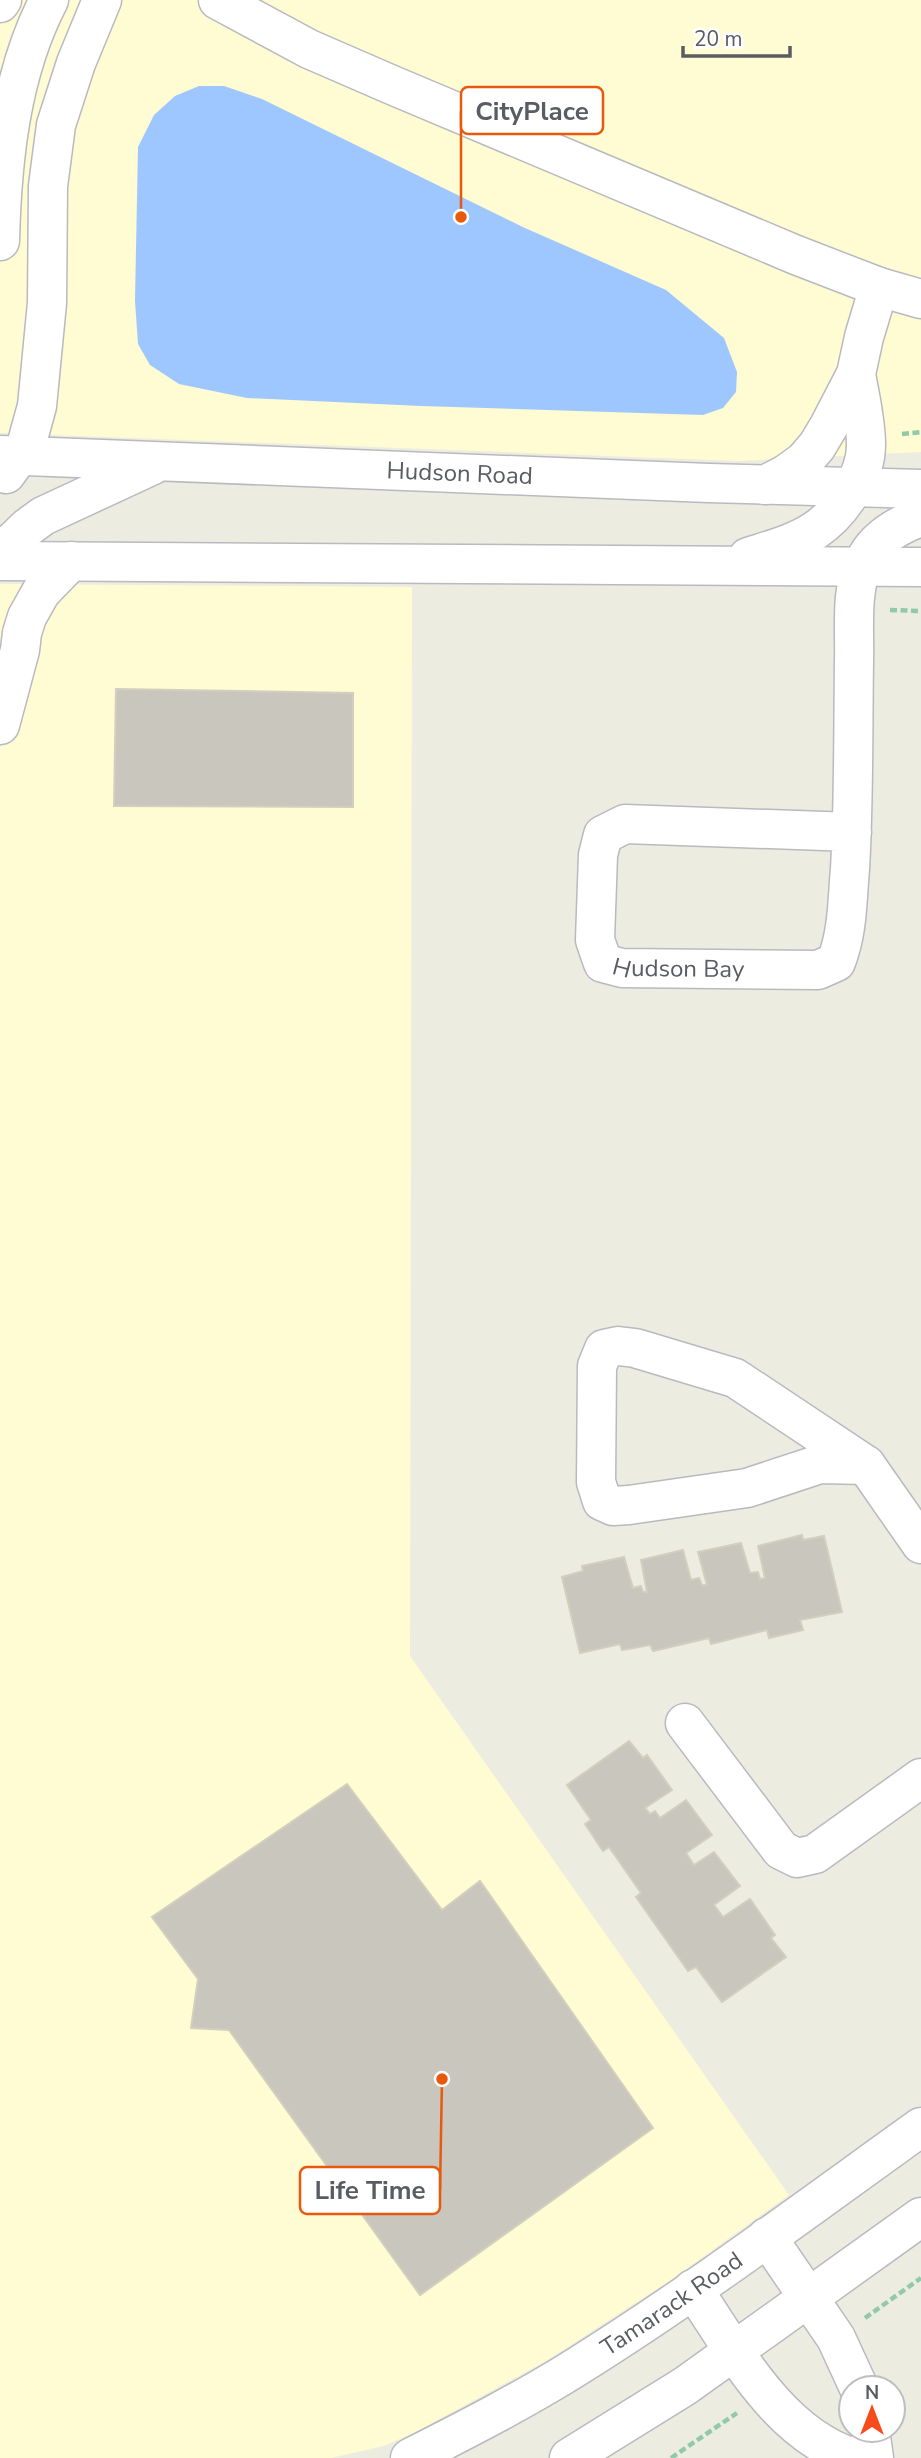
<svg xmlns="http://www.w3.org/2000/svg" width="921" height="2458" font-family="'Nunito Sans',sans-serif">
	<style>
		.commercial { fill: #fffbd3 }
		.water { fill: #9ec7ff }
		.building { fill: #c8c6bd; stroke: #d2cfbe; stroke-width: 2 }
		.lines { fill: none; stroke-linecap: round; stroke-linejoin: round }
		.minor-casing { stroke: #b8bac0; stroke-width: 41 }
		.path { stroke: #92c9a9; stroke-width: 4.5; stroke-dasharray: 7 3.5; stroke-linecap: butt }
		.minor { stroke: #fff; stroke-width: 38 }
		.labels { text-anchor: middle; stroke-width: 7; stroke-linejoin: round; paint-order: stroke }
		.street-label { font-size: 24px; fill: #595c62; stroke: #fff }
		.leader { fill: none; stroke: #e8590c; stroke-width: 2.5 }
		.callout-dot { fill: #e8590c; stroke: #fff; stroke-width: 2.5 }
		.callout { fill: #fff; stroke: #e8590c; stroke-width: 2.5 }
		.callout-label { font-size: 26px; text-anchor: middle; font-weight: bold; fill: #595c62 }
	</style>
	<rect width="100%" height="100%" fill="#edece0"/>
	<g class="commercial">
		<path d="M0,0h921v452l-182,9 -739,-28z"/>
		<path d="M0,584l412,3 -2,1069 379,539 -118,85 -123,80 -134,73 -30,13 -53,12h-331z"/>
	</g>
	<path class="water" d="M199,86h25l38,13 263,129 141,62 58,48 13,34 -1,20 -13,16 -20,7 -282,-9 -174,-8 -68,-14 -29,-19 -12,-21 -3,-43 3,-154 16,-32 21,-19z"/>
	<g class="building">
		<path d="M116,689l237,4v114l-239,-1z"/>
		<path d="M802,1535l1,5 21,-4 18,76 -42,8 3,10 -34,8 -2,-8 -56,14 -2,-6 -56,13 -3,-6 -28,5 -2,-6 -40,9 -18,-76 21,-6 -1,-5 42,-9 9,31 8,-2 2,6h4l-6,-32 42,-10 8,30 8,-2 3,7h5l-9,-33 43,-9 9,30 8,-1 2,7 5,-1 -7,-32z"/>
		<path d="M629,1741l14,17 4,-3 25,35 -27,18 5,6 5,-3 5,7 26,-18 26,35 -26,18 8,12 20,-13 26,34 -26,19 9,12 27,-18 25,36 -4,3 15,19 -64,45 -26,-35 -8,4 -52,-74 5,-4 -32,-46 -6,4 -18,-27 6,-4 -24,-35z"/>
		<path d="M347,1784l95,126 38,-29 173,247 -233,167 -191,-265 -38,-2 7,-49 -46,-62z"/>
	</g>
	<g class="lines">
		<defs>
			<g id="minor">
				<path d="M218,0l91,49 83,36 404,170 83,32 42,12"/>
				<path d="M0,3l2,-3"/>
				<path d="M0,241c2,-82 11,-168 49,-241"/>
				<path id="s1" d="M0,455l709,28 212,6"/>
				<path d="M6,474l20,-28 11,-40 10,-103 1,-117 8,-61 20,-62 26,-63"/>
				<path d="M765,485l21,-11 18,-13 13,-15 12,-20 27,-52 8,-37 15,-50"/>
				<path d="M0,554l28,-27 15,-11 110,-51"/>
				<path d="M748,557c22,-7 46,-13 66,-26 26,-17 52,-54 52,-86 0,-24 -6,-48 -10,-71"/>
				<path d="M0,561l921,6"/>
				<path d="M0,725l20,-75 2,-17 5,-16 14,-25 30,-31"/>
				<path id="s2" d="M852,832l-227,-8 -22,11 -5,20 -3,85 8,23 19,5 196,2 18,-8c12,-31 11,-60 14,-93 4,-69 3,-139 4,-208 1,-31 -4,-70 10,-99 11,-24 34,-37 57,-45"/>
				<path d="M618,1346l17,2 100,30 131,87 -46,-1 -73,24 -118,17 -16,1 -11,-5 -6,-19 1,-116 7,-17z"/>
				<path d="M866,1465l55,79"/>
				<path d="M685,1723l96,127 16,8 18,-4 106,-76"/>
				<path d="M767,2237l69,101 23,50"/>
				<path d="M693,2289c42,62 85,145 161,169"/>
				<path d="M870,2430l4,28"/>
				<path id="s3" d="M410,2458c57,-29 114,-58 168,-92 118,-74 230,-158 343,-239"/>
				<path d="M569,2458l116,-72 236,-169"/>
			</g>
		</defs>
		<use href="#minor" class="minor-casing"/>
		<g class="path">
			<path d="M902,434l19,-2"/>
			<path d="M890,610l31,1"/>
			<path d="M865,2318l56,-40"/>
			<path d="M671,2458l66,-45"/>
		</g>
		<use href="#minor" class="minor"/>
	</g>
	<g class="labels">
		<g class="street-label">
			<text dy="8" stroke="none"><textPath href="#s1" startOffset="460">Hudson Road</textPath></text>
			<text dy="8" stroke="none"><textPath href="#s2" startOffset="458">Hudson Bay</textPath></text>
			<text dy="8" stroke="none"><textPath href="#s3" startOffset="304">Tamarack Road</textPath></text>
		</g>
	</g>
	<path class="leader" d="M461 217L461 111M442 2079L440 2190"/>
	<g class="callout-dot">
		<circle cx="461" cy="217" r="7"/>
		<circle cx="442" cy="2079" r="7"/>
	</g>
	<g class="callout">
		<rect x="461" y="87" width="142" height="47" rx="7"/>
		<rect x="300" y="2167" width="140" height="47" rx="7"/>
	</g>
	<g class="callout-label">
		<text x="532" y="120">CityPlace</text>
		<text x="370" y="2199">Life Time</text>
	</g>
	<g transform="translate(872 2409)"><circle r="33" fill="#ffffff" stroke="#bdbec0" stroke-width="2"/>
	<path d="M0-5L12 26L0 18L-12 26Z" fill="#f84b1b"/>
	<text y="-10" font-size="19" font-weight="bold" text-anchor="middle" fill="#595c62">N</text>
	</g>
	<path d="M683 46v10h107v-10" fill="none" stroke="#595c62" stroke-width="3.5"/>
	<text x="694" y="46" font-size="21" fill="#595c62" stroke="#ffffff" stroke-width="5" paint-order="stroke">20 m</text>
</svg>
